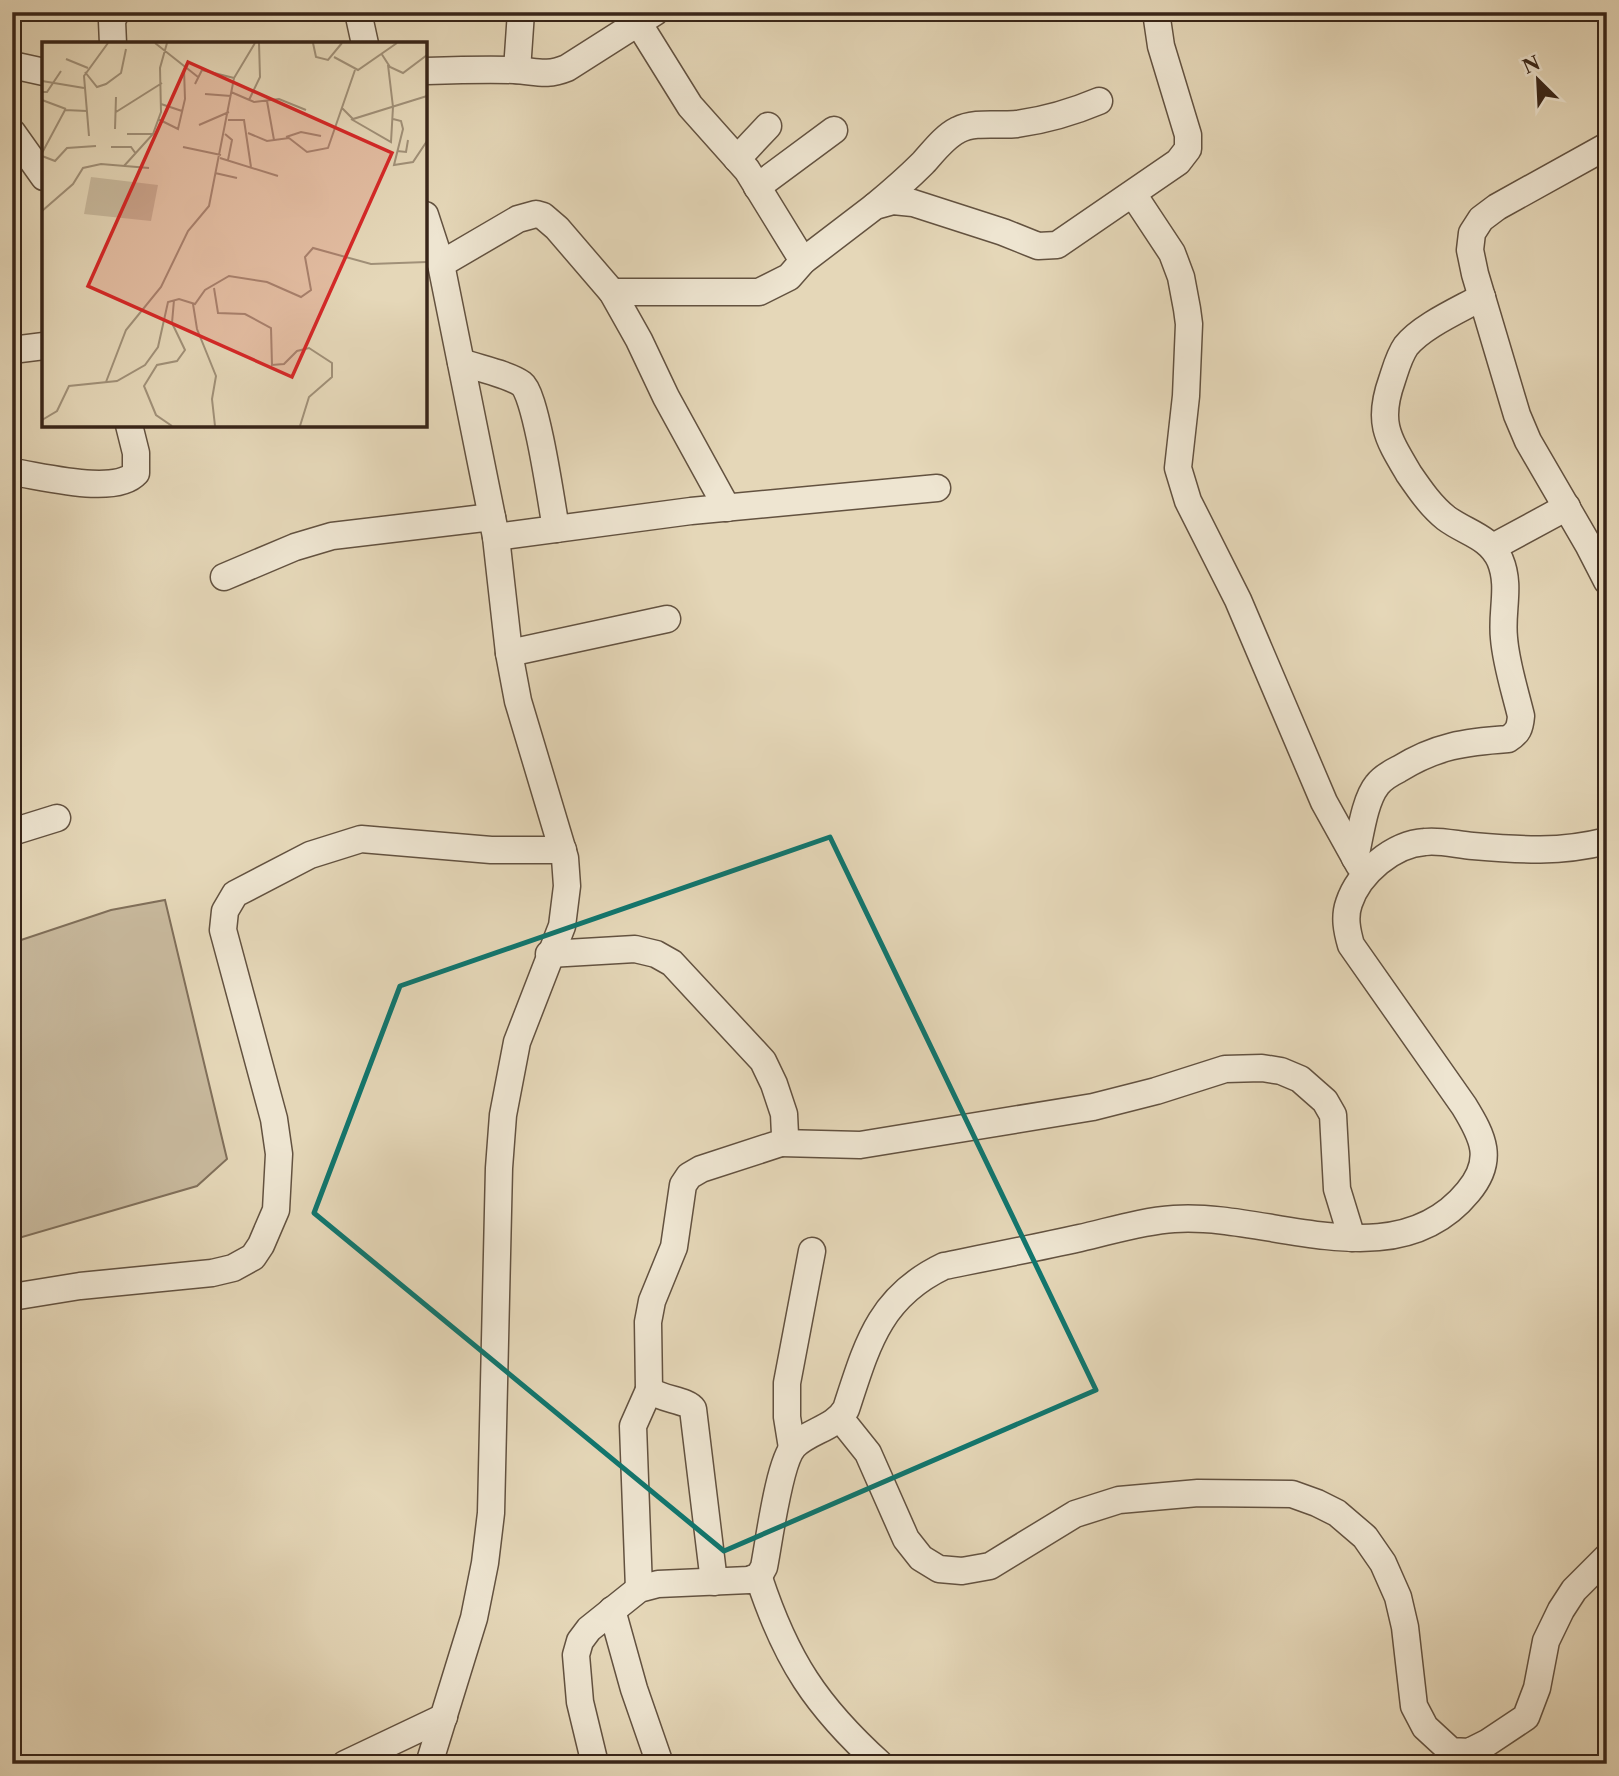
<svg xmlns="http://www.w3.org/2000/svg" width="1619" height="1776" font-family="'Libre Caslon Text',serif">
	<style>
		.green { fill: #c8b99d; stroke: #806f5a; stroke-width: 2 }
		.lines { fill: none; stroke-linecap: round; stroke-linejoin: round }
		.minor-casing { stroke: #635240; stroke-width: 29 }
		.minor { stroke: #eee5d1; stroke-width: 26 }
		.marked { fill: none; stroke: #0f766e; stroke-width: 5; stroke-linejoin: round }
		.inset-road { fill: none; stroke: #a09078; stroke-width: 2 }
		.view { fill: #d62828; fill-opacity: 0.15; stroke: #d62828; stroke-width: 3.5 }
		.inset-edge { fill: none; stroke: #382518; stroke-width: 3.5 }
	</style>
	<rect width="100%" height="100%" fill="#e5d7b8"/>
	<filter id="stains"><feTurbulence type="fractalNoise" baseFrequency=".00286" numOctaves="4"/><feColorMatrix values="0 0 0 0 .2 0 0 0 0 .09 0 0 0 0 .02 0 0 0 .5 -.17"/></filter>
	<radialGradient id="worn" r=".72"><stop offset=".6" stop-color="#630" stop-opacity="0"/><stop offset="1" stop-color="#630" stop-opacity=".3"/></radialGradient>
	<path class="green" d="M165,900l62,259 -30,27 -185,54v-297l99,-33z"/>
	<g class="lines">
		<defs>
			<g id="minor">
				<path d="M358,12l7,32"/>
				<path d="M639,24l51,82 57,64 56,91"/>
				<path d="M113,44l-1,-23 4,-9"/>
				<path d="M12,65l32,7"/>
				<path d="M517,70l4,-58"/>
				<path d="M425,71c30,-1 59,-2 89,-1 22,1 31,7 53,-2l88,-56"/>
				<path d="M12,132l32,45"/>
				<path d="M1607,146l-110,61 -16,12 -9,14 -2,17 5,24 42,141 11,26 61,105 18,35"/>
				<path d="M737,159l31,-33"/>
				<path d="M757,187l77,-57"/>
				<path d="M1133,194l39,59 9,24 6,32 2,15 -3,72 -8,72 10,33 50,99 86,202 35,63"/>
				<path d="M875,206c17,-14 33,-28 48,-43 11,-12 21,-26 35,-33 17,-9 40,-4 59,-6 28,-4 56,-12 82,-23"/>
				<path d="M425,215l16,49 55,273 13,116 9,48 47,157 2,28 -5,40 -45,116 -14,73 -4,53 -8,345 -6,50 -11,55 -45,146"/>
				<path d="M441,264l77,-45 18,-5 7,2 14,12 55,64 27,48 27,57 61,111"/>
				<path d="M612,292h147l30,-15 14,-16 72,-55 18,-5 20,2 90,29 35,14 19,-1 121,-83 10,-13v-14l-27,-89 -5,-34"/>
				<path d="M12,350l32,-4"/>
				<path d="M461,362c16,6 47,12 61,22 14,10 30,122 34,145"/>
				<path d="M12,472c30,4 103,24 124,1v-20l-7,-28"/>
				<path d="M496,537l195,-26 246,-23"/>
				<path d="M1493,547l74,-40"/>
				<path d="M224,577l71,-30 37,-11 160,-19"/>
				<path d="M509,653l158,-34"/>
				<path d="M12,832l45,-14"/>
				<path d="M1355,858c5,-20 9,-57 22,-73 5,-7 14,-12 22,-16 37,-23 66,-27 109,-30 10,-6 12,-11 13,-23 -6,-25 -15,-52 -17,-78 -3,-27 7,-52 -4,-78 -11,-24 -34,-27 -54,-42 -15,-12 -26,-28 -37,-44 -22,-37 -32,-52 -17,-94 4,-12 7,-24 14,-34 16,-20 53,-36 76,-49"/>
				<path d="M549,954l86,-5 21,5 16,9 91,98 11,23 10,30 1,21 -4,8 -80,26 -12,7 -6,9 -9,62 -22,54 -4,21 1,68c14,10 38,10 44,19l21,173"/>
				<path d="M781,1143l79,2 233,-38 63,-16 69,-22 37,-1 19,3 19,8 25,22 8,14 4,74 15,49"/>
				<path d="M12,1297l68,-11 132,-13 21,-5 20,-11 8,-12 15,-35 3,-56 -5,-35 -51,-189 2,-19 10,-17 75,-39 51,-16 130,11h72"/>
				<path d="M840,1418l28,35 38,86 15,19 18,11 23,2 28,-5 85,-52 44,-14 79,-7 94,1 25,9 20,10 28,24 18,26 15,34 7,30 9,79 11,21 26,24 18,1 18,-9 39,-26 11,-29 9,-47 15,-31 13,-20 33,-33"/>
				<path d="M792,1448l-5,-31v-34l25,-132"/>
				<path d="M749,1580l10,-2c27,82 57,128 121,186"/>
				<path d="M639,1589l-6,-163 16,-36"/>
				<path d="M612,1610l22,79 26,75"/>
				<path d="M345,1764l99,-47"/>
				<path d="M595,1764l-15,-62 -4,-47 4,-14 9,-12 50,-40 19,-5 91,-4 10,-4 5,-9c5,-25 15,-105 30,-121 16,-16 40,-17 52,-37 21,-64 33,-112 98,-143 45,-9 91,-18 136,-28 31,-7 62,-17 94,-19 94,-7 221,62 294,-27 27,-32 15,-55 -4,-86l-113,-161c-4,-14 -7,-28 -2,-42 10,-30 44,-59 76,-61 15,-2 33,3 48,4 48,4 87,7 134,-5"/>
			</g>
		</defs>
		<use href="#minor" class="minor-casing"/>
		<use href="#minor" class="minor"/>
	</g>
	<path class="marked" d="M830,837l266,553 -372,161 -410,-338 86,-227z"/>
	<g transform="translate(42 42)">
		<rect width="385" height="385" fill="#e5d7b8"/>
		<path d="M49,135l67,8 -7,36 -67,-7z" fill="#c8b99d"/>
		<path class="inset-road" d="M113,1l43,34M271,1l3,14 12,3 14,-17M339,11l9,14 13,6 24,-18M292,15l24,13 39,-27M24,17l22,9M43,30l12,15 9,-3 15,-11 5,-24M0,39l42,7M153,42l7,-14 32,8M0,50h5l14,-21M189,50l23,10 25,-3 27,11M163,52l26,2M0,58l24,9M207,58l11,-23 -1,-34M225,59l7,39M119,62l21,7M300,66l11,11 74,-23M74,70l46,-29M116,77l20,10 7,-30 -1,-30M309,77l40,23 2,-35 -5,-42M351,77l8,2 2,8 -9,36 19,-3 14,-21M186,78h16l7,47M157,83l30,-13M73,87l1,-32M206,91l19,8 22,-3 18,14 21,-4 27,-78M85,92h26M183,92l7,6 -4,20M47,94l-5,-60 24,-33M244,95l15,-5 20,4M69,105h20l5,7M141,105l38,8M355,109l9,1 2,-12M0,111l23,-43 22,1M0,114l13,5 12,-13 29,-2M178,116l58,18M82,124l29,-32 8,-22 -1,-44 7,-25M173,131l22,5M0,169l31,-27 10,-16 18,-4 48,4M172,246l4,25 27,1 26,14 1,37 12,-1 13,-13 12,-3 23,15v14l-23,20 -9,29M151,262l4,25 19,47 -4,23 3,27M64,340l20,-52 35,-43 27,-56 21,-25 25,-128 21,-35M0,378l15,-9 12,-25 48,-5 28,-16 13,-18 10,-45 11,-3 16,5 10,-14 24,-14 38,6 34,15 10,-7 -6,-33 8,-9 58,16 56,-2M130,384l-16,-11 -12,-29 13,-21 20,-4 8,-11 -13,-27 2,-23"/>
		<path class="view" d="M146,20l204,91 -100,224 -204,-91z"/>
		<rect width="385" height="385" class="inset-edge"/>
	</g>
	<rect width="1619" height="1776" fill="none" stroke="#e5d7b8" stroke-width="42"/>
	<rect x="14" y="14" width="1591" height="1748" fill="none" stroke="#382518" stroke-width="3.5"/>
	<rect x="21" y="21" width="1577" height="1734" fill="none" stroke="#382518" stroke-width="2"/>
	<g transform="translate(1538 80) rotate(336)" stroke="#eee5d1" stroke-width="5" paint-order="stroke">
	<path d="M0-5L12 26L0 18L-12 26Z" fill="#382518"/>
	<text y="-10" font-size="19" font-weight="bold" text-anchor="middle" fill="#382518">N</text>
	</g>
	<rect width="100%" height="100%" filter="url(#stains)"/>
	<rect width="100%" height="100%" fill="url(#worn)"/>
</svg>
